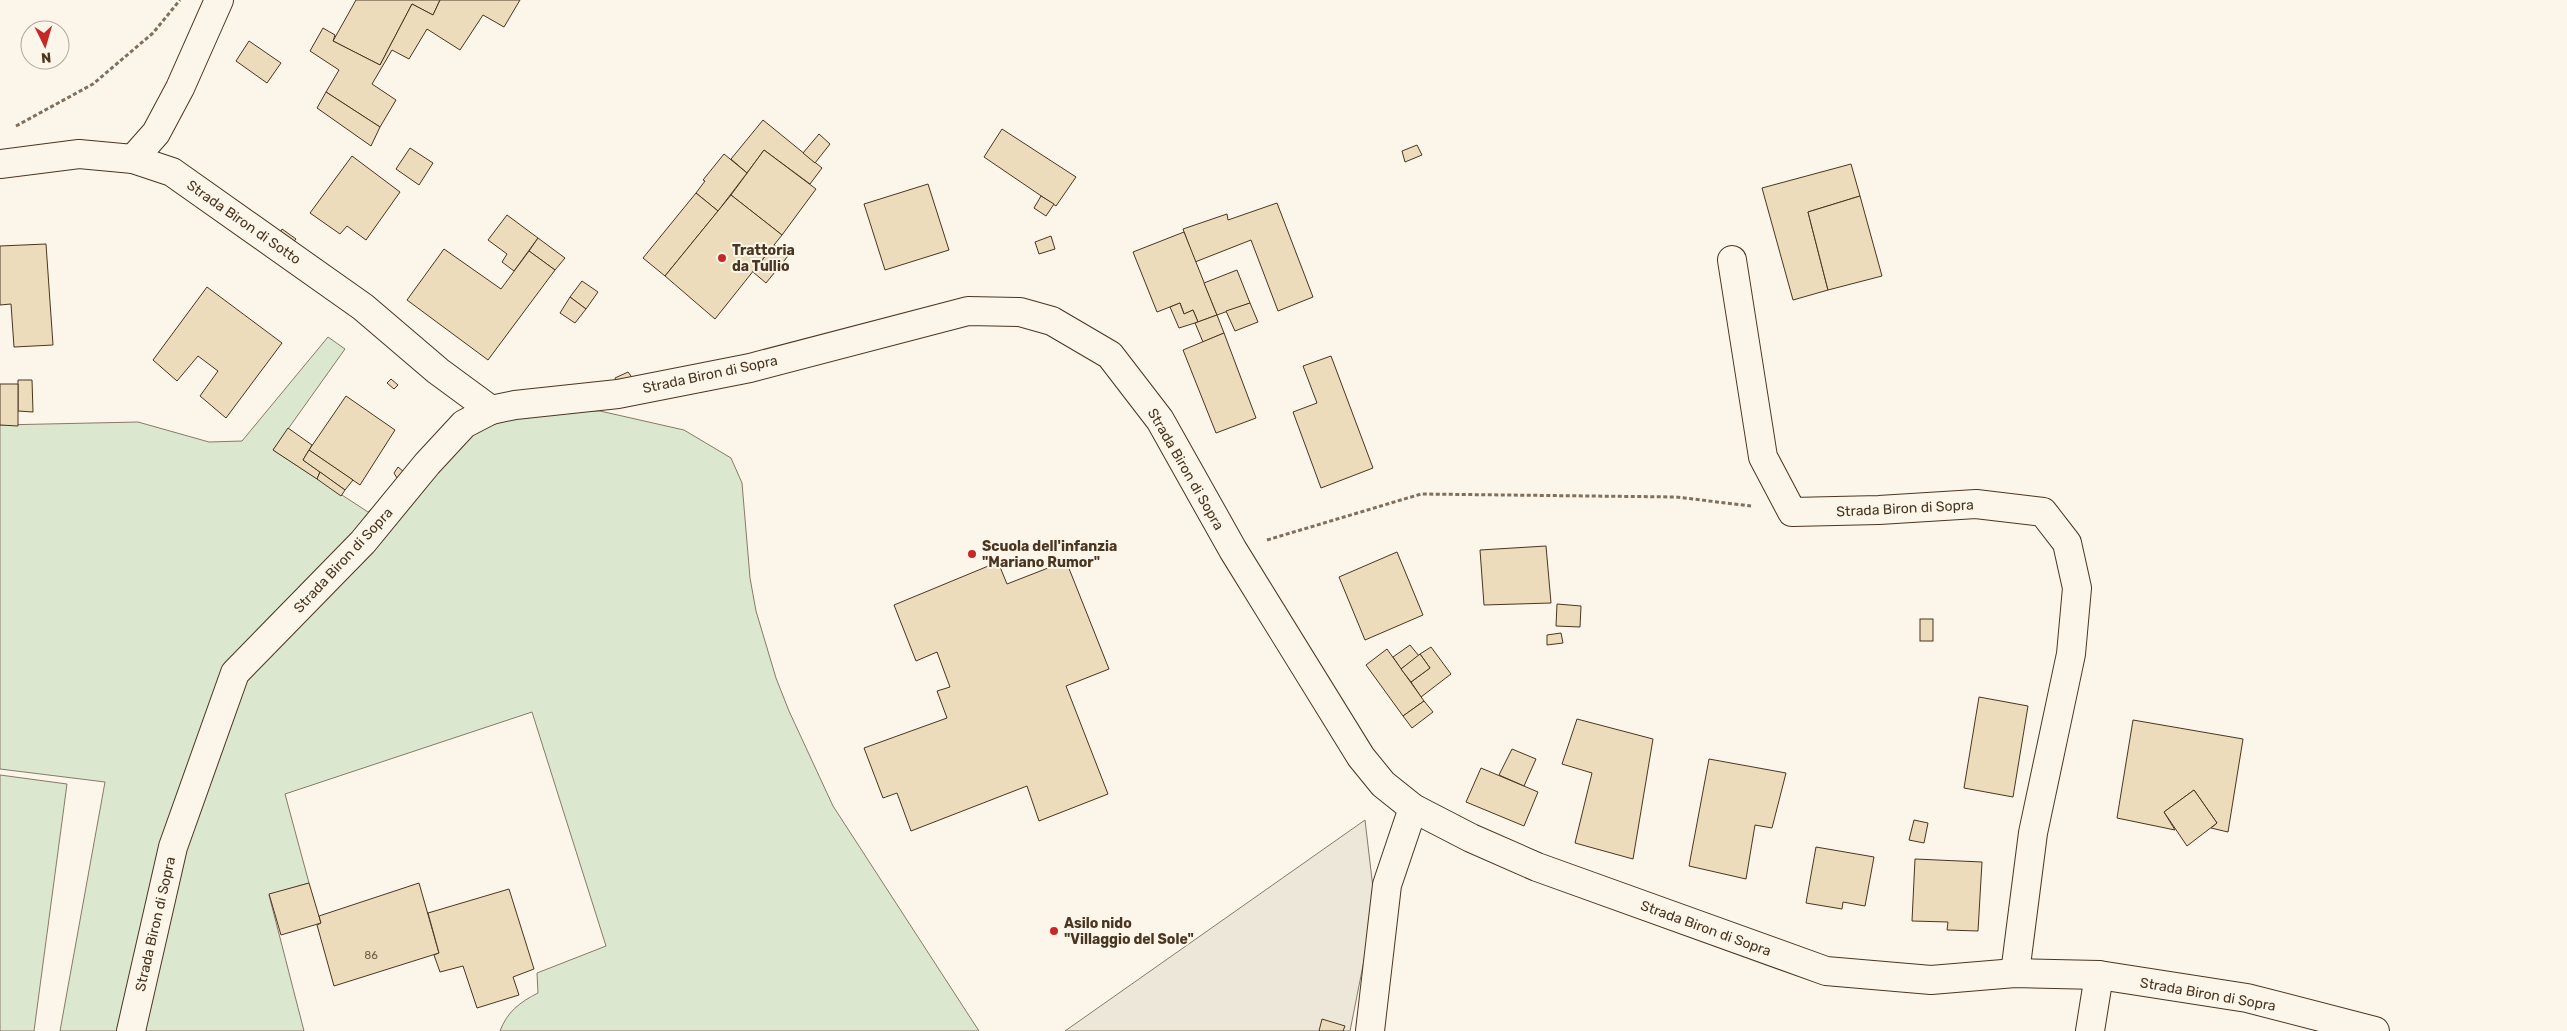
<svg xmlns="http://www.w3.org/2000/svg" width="2567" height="1031" font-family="Rubik,sans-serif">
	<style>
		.green { fill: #dce7d0; stroke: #887966 }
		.parking { fill: #ede7d9; stroke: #887966 }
		.building { fill: #ecdcbc; stroke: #4a3520 }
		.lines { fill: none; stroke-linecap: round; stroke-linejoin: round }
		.minor-casing { stroke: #4a3520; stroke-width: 30 }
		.tertiary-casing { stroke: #4a3520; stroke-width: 30 }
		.path { stroke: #7f6f5c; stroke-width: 3; stroke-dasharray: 4 2.5; stroke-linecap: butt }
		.minor { stroke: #fbf6e9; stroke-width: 28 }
		.tertiary { stroke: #fbf6e9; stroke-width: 28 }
		.poi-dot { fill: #c62828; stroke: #fbf6e9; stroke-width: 2 }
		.labels { text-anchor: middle; stroke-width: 4; stroke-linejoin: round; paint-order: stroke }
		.number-label { font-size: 11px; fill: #725f47 }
		.street-label { font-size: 14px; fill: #4a3520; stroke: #fbf6e9 }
		.poi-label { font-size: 14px; font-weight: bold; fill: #4a3520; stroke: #fbf6e9; text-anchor: start }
	</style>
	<rect width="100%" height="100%" fill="#fbf6e9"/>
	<g class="green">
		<path d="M328,337l17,12 -72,101 95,62 123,-102 109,1 84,19 47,28 11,25 8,95 6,33 20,67 13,33 44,95 146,225h-479c7,-19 20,-29 38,-38l-1,-20 69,-27 -74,-234 -247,82 24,89 -40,12 35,136h-244l45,-249 -105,-13v-344l138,-3 71,20 33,-1z"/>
		<path d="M0,775l67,9 -33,247h-34z"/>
	</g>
	<path class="parking" d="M1365,820l10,85 -25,126h-285z"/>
	<g class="building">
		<path d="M356,0h84l-7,15 -21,-11 -32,61 -47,-24z"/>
		<path d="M440,0h80l-16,27 -21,-12 -23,35 -33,-21 -18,30 -17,-9 -20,34 24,16 -16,27 -54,-35 13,-22 -29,-19 13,-23 12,7 -2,6 47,24 32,-61 21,11z"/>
		<path d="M249,41l32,22 -14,20 -31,-22z"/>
		<path d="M326,92l54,35 -9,19 -54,-38z"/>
		<path d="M763,120l59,48 -12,16 -46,-34 -17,23 -16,-14z"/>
		<path d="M1002,129l74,48 -20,29 -72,-49z"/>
		<path d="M819,134l11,10 -15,19 -12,-10z"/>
		<path d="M1417,145l5,10 -17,7 -3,-11z"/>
		<path d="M410,148l23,15 -14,22 -23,-16z"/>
		<path d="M764,150l52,39 -34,46 -51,-40z"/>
		<path d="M724,154l23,19 -29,38 -22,-18 9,-12 -2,-1z"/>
		<path d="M352,156l48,36 -34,48 -19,-14 -7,8 -30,-21z"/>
		<path d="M1851,164l9,32 -52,16 20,78 -35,10 -31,-112z"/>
		<path d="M928,184l21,66 -64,20 -21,-66z"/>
		<path d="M696,193l22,18 -53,65 -22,-18z"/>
		<path d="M731,195l51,40 -67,84 -50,-43z"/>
		<path d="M1041,196l13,8 -8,12 -12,-8z"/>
		<path d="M1860,196l22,80 -54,14 -20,-78z"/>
		<path d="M1277,203l36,94 -35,14 -27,-71 -56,22 -12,-33 44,-15 1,6z"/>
		<path d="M507,215l31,23 -24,33 -12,-9 5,-8 -19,-14z"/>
		<path d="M282,229l14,10 -5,6 -13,-9z"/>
		<path d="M1184,232l33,83 -19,7 -5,-12 -9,4 -4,-11 -23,9 -24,-60z"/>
		<path d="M1051,236l4,13 -16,5 -4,-12z"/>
		<path d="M538,238l27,20 -10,12 -26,-19z"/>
		<path d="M46,244l7,101 -39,2 -3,-43 -11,1v-59z"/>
		<path d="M774,245l14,11 -22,27 -13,-11z"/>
		<path d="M444,249l57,40 28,-38 26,19 -67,90 -81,-60z"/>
		<path d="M1237,270l13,33 -33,12 -13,-32z"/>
		<path d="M582,281l16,11 -12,17 -16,-12z"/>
		<path d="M207,287l75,56 -56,75 -26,-22 18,-25 -20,-15 -21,25 -24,-21z"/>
		<path d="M570,297l16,12 -11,14 -15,-10z"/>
		<path d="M1180,303l4,11 9,-4 5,12 -19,6 -9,-21z"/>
		<path d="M1250,303l8,19 -23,9 -9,-20z"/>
		<path d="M1217,315l7,18 -21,9 -8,-19z"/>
		<path d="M1224,333l32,85 -40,15 -33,-83z"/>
		<path d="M1331,356l42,112 -52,20 -28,-76 24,-9 -14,-37z"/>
		<path d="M628,372l6,8 -16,10 -3,-12z"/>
		<path d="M391,379l7,6 -4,4 -7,-6z"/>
		<path d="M18,380h14l1,32 -15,-1z"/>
		<path d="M0,384h18v42l-18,-1z"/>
		<path d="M346,396l49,34 -35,55 -51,-35z"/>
		<path d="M288,428l24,17 -9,15 17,12 -3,7 -44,-29z"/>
		<path d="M309,450l44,30 -8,10 -42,-30z"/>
		<path d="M398,467l6,5 -7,6 -3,-5z"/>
		<path d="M320,472l25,18 -4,6 -24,-17z"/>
		<path d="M1546,546l5,57 -67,2 -4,-55z"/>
		<path d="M1397,552l26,63 -58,25 -26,-63z"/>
		<path d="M1066,561l43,108 -43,17 42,108 -69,27 -12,-35 -116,45 -14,-38 -14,5 -19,-50 83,-30 -10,-27 13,-4 -13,-35 -21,9 -22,-56 104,-43 9,22z"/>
		<path d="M1557,604l24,2 -1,21 -24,-1z"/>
		<rect x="1920" y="619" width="13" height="22"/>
		<path d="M1561,633l2,10 -16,2v-10z"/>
		<path d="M1410,645l9,11 -18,13 -8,-12z"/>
		<path d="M1431,647l20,27 -30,23 -10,-15 19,-14 -10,-14z"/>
		<path d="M1387,649l37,52 -21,15 -37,-51z"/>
		<path d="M1420,654l10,14 -19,14 -10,-13z"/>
		<path d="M1979,697l49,9 -15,91 -49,-9z"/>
		<path d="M1424,701l9,11 -21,16 -9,-12z"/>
		<path d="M1577,719l76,20 -20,120 -58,-16 17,-70 -30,-9z"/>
		<path d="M2133,720l110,19 -15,93 -17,-4 6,-5 -23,-33 -30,22 11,18 -58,-12z"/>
		<path d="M1512,749l24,10 -12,27 -25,-11z"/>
		<path d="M1709,759l77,14 -14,55 -17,-3 -9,54 -57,-13z"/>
		<path d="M1481,768l57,24 -14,34 -58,-24z"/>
		<path d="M2194,790l23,33 -30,23 -23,-34z"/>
		<path d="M1914,820l14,3 -4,20 -15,-3z"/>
		<path d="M1816,847l58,10 -9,49 -22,-4 -1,7 -36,-6z"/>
		<path d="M1915,859l67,3 -4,69 -31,-1 1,-8 -36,-1z"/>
		<path d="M309,883l12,40 -40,12 -12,-41z"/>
		<path d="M419,883l20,70 -105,33 -17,-61 4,-2 -2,-7z"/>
		<path d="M509,889l25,80 -21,8 6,18 -42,13 -14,-42 -23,6 -6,-17 5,-2 -11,-40z"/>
		<path d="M1322,1019l23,7 -2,5h-24z"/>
	</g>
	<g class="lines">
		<defs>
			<g id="minor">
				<path d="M133,159l23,-26 24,-45 39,-88"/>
				<path d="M1732,260l31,197 29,55 87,-2 97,-6 67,8 24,31 10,45 -6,66 -38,179 -18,140"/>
				<path d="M131,1031l42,-184 62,-174 128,-131 64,-78 37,-40 27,-14"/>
				<path d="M1370,1031l17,-146 26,-77"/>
				<path d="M2090,1031l9,-56"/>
			</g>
			<path id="tertiary" d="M0,164l79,-10 54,5 39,13 191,135 75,64 53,39 24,-5 103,-11 132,-26 218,-57 52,1 32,9 58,34 50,65 73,130 128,207 22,27 30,24 58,30 66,29 289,104 105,9 84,-7 84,2 148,23 128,33"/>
		</defs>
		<use href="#minor" class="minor-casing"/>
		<use href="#tertiary" class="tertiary-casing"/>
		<g class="path">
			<path d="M16,126l77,-42 60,-51 27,-33"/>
			<path d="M1267,540l154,-46 255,3 75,9"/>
		</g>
		<use href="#minor" class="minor"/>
		<use href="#tertiary" class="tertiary"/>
	</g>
	<g class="poi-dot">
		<circle cx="722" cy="258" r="5"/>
		<circle cx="972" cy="554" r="5"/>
		<circle cx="1054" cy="931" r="5"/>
	</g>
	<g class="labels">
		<g class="number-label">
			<text x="371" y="959">86</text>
		</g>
		<g class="street-label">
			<text transform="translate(244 222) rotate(35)" y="5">Strada Biron di Sotto</text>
			<text transform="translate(710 374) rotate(-12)" y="5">Strada Biron di Sopra</text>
			<text transform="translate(1186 469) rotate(60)" y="5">Strada Biron di Sopra</text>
			<text transform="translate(1905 508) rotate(-3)" y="5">Strada Biron di Sopra</text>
			<text transform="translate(343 560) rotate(-47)" y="5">Strada Biron di Sopra</text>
			<text transform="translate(155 924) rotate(-77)" y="5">Strada Biron di Sopra</text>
			<text transform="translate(1706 928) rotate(20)" y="5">Strada Biron di Sopra</text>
			<text transform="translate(2208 994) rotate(10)" y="5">Strada Biron di Sopra</text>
		</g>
		<g class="poi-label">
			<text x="732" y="255">Trattoria<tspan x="732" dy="16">da Tullio</tspan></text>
			<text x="982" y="551">Scuola dell'infanzia<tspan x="982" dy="16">"Mariano Rumor"</tspan></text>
			<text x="1064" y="928">Asilo nido<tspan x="1064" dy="16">"Villaggio del Sole"</tspan></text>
		</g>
	</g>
	<g transform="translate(45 45) rotate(175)"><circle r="24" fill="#fbf6e9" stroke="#b4a999"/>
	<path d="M0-4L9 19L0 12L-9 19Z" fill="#c62828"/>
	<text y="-8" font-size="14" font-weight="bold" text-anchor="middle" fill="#4a3520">N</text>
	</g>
</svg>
